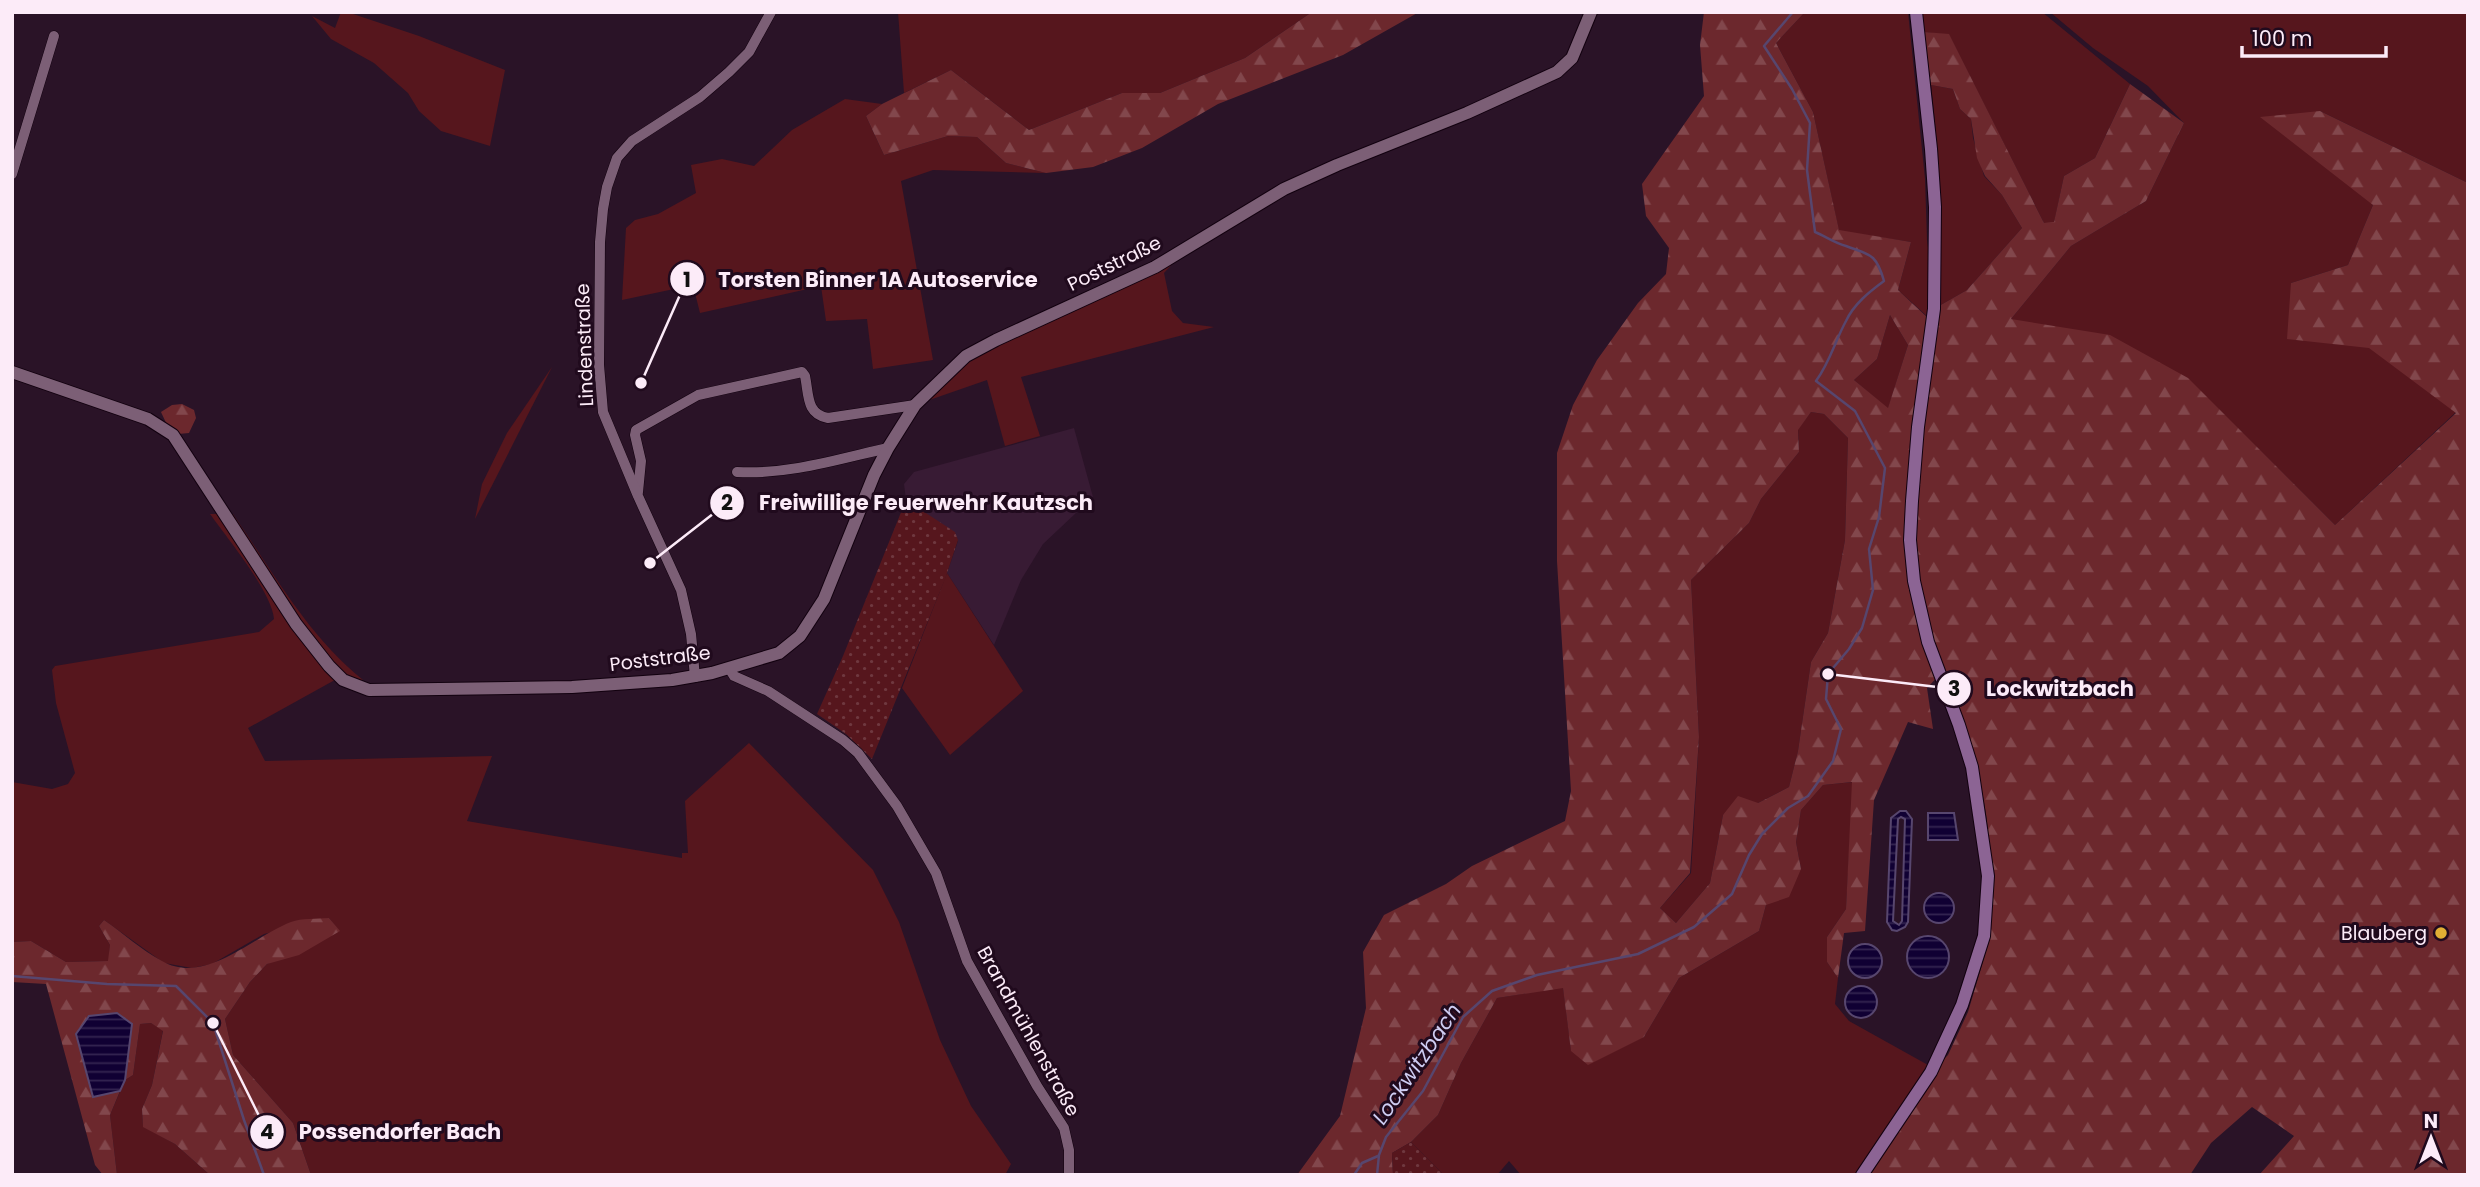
<svg xmlns="http://www.w3.org/2000/svg" width="2480" height="1187" font-family="Poppins,sans-serif">
	<style>
		.built { fill: #381b34 }
		.grass { fill: #56161d }
		.forest { fill: url(#forest-firs); fill-rule: evenodd }
		.garden { fill: url(#garden-dots) }
		.water { fill: url(#water-rules); stroke: #57466e; stroke-width: 2; fill-rule: evenodd }
		.lines { fill: none; stroke-linecap: round; stroke-linejoin: round }
		.stream { stroke: #57466e; stroke-width: 2.5 }
		.minor-casing { stroke: #12010f; stroke-width: 11 }
		.tertiary-casing { stroke: #12010f; stroke-width: 14 }
		.secondary-casing { stroke: #12010f; stroke-width: 14 }
		.minor { stroke: #7c5f76; stroke-width: 10 }
		.tertiary { stroke: #7c5f76; stroke-width: 12 }
		.secondary { stroke: #8c6494; stroke-width: 12 }
		.poi-dot { fill: #e1af34; stroke: #200a1d; stroke-width: 2.5 }
		.labels { text-anchor: middle; stroke-width: 6; stroke-linejoin: round; paint-order: stroke }
		.street-label { font-size: 19px; fill: #fcebf8; stroke: #200a1d }
		.poi-label { font-size: 19px; fill: #fcebf8; stroke: #200a1d; text-anchor: end }
		.water-label { font-size: 21px; font-style: italic; fill: #ceccf1; stroke: #200a1d }
		.leader { fill: none; stroke: #fcebf8; stroke-width: 2.5 }
		.callout-dot { fill: #fcebf8; stroke: #200a1d; stroke-width: 2.5 }
		.mark-label { font-size: 21px; text-anchor: middle; font-weight: bold; fill: #111 }
		.callout-label { font-size: 21px; text-anchor: middle; font-weight: bold; fill: #fcebf8; stroke: #200a1d; stroke-width: 6; stroke-linejoin: round; paint-order: stroke }
	</style>
	<defs>
		<pattern id="forest-firs" width="22" height="20" patternUnits="userSpaceOnUse" patternTransform="scale(1.75)"><rect width="22" height="20" fill="#6c282d"/><path d="M5 1l3.5 6h-7zM16 11l3.5 6h-7z" fill="#82474c"/></pattern>
		<pattern id="garden-dots" width="8" height="8" patternUnits="userSpaceOnUse" patternTransform="scale(1.75)"><rect width="8" height="8" fill="#56161d"/><path d="M2 2h.1M6 6h.1" fill="none" stroke="#6f383f" stroke-width="1.8" stroke-linecap="round"/></pattern>
		<pattern id="water-rules" width="6" height="5" patternUnits="userSpaceOnUse" patternTransform="scale(1.75)"><rect width="6" height="5" fill="#100033"/><path d="M0 2.5h6" fill="none" stroke="#342551"/></pattern>
	</defs>
	<rect width="100%" height="100%" fill="#2a1327"/>
	<path class="built" d="M1074,428l19,69 -50,47 -22,36 -27,65 -47,-72 11,-32 -3,-8 -49,-33 -2,-16 10,-12z"/>
	<g class="grass">
		<path d="M341,12h6l72,24 86,34 -15,76 -49,-15 -22,-20 -11,-18 -34,-30 -43,-24 -19,-23 23,12z"/>
		<path d="M898,12h414l-67,46 -85,35h-38l-93,37 -78,-60 -47,23z"/>
		<path d="M1805,12h103l17,167 2,61 4,29 -2,49 -31,-28 13,-48 -72,-11 -26,-119 -37,-69z"/>
		<path d="M1922,12h120l88,72 -35,74 -31,18 -10,47h-10l-95,-188 -25,-3z"/>
		<path d="M2050,12h418v171l-148,-72 53,94 -25,60 -57,18 78,64 87,65 -121,113 -148,-147 -176,-59 60,-73 75,-45 38,-78 -36,-37 -55,-38z"/>
		<path d="M1931,85l22,4 7,20 11,10 2,19 11,38 18,19 20,33 -55,62 -28,16c3,-75 1,-147 -8,-221z"/>
		<path d="M845,99l37,5 -16,12 18,39 64,-19 29,1 29,26 40,10 -113,-3 -32,11 32,179 -60,9 -6,-50 -41,2 -5,-35 -121,27 -7,-28 -71,15 4,-72 9,-8 23,-6 38,-21 -5,-28 31,-6 32,7 38,-36z"/>
		<path d="M1189,246l-25,27 8,38 11,12 31,4 -193,50 19,59 -35,10 -18,-66 -72,25 52,-49z"/>
		<path d="M1890,315l18,30 -20,64 -34,-29 23,-21z"/>
		<path d="M552,367l-77,152 7,-35 25,-51z"/>
		<path d="M1811,412l13,2 24,24 -3,102 -17,93 -17,29 -13,89 -9,36 -31,16 -35,12 -13,68 -34,40 -16,-15 31,-35 8,-136 -8,-157 58,-57 12,-24 38,-47 -1,-23z"/>
		<path d="M210,514h23c39,57 75,122 130,166l-30,1 -85,47 17,33 227,-5 -25,65 215,37v-5h6l-3,-52 64,-58 124,127 26,52 41,118 31,66 40,58 -6,11h-694l-18,-52 -60,-68 -8,-36 25,-37 17,-18 72,-33 -10,-13 -65,16 -52,30 -20,4 -28,-5 -60,-43 -5,6 11,19 -1,16 -43,1 -35,-21 -19,1v-160l40,7 16,-5 7,-11 -19,-70 -4,-33 3,-4 204,-34 15,-13c-2,-27 -47,-81 -64,-105z"/>
		<path d="M947,573l76,118 -73,64 -48,-67z"/>
		<path d="M1853,782l-7,127 -19,28v25l11,16 -3,26 14,17 79,44 -38,61 -35,49h-334l-12,-14 -12,14h-53l-33,-33 27,-27 23,-52 36,-65 66,-11 8,63 73,-13 35,-59 80,-47 7,-26 35,-36 -5,-27 5,-32 22,-25z"/>
		<path d="M151,1023l12,7 -11,55 -10,24 1,17 32,18 35,31h-93l-7,-60 15,-35 8,-5 7,-51z"/>
	</g>
	<g class="forest">
		<path d="M1312,12h107l-76,43 -125,49 -76,44 -49,19 -47,6 -40,-10 -29,-26 -29,-1 -64,19 -18,-39 16,-12 69,-34 78,60 93,-37h38l85,-35z"/>
		<path d="M1704,12h101l-29,31 37,69 26,118 72,12 -13,48 30,28 11,-12 28,-16 55,-62 -20,-33 -17,-19 -8,-18 -6,-39 -11,-10 -7,-20 -22,-4 -7,-53 25,2 95,189 10,-1 10,-46 31,-18 35,-74 54,39 -38,78 -75,45 -60,73 99,16 78,43 147,147 121,-112 -87,-65 -82,-9 4,-56 57,-18 25,-60 -113,-88 60,-6 148,72v992h-209l35,-39 -42,-29 -41,36 -21,32h-314l-10,-5 65,-98 17,-17 20,-43 22,-74 3,-63 -7,-61 -9,-52 -36,-89 -14,15 6,41 -25,-7 -34,78 -9,131 -21,2 -6,45 -11,-16v-25l19,-28 6,-127 -29,3 -22,25 -5,32 5,27 -12,28 -23,8 -7,26 -80,47 -35,59 -56,28 -17,-14 -8,-63 -66,10 -36,65 -23,52 -27,27 -19,11 1,22h-96l43,-59 26,-108 -3,-56 21,-37 62,-31 26,-18 93,-45 6,-30 -14,-230v-108l16,-48 24,-45 41,-57 28,-29 3,-26 -23,-32 -4,-32 62,-88 -4,-51zM1890,315l18,30 -20,63 -34,-28 23,-21zM1811,412l13,2 24,24 -3,102 -17,93 -17,29 -13,89 -9,36 -31,16 -20,-7 -15,19 -13,68 -34,40 -16,-15 30,-35 9,-136 -8,-157 58,-57 12,-24 38,-47 -1,-22z"/>
		<path d="M182,404l12,6 2,8 -7,15 -11,1 -10,-7 -7,-15 11,-7z"/>
		<path d="M329,918l11,13 -41,24 -32,9 -17,18 -25,37 8,36 60,68 18,52h-101l-35,-31 -32,-17 -1,-18 10,-24 11,-54 -12,-8 -11,1 -7,51 -8,5 7,-56 -39,73 27,-6 -10,24 7,60h-14l-8,-10 -49,-181 -34,-2v-40l19,-1 35,21 42,-1 2,-16 -11,-19 5,-6c19,13 37,30 58,41 43,25 90,-24 129,-39 11,-4 26,-3 38,-4z"/>
	</g>
	<g class="garden">
		<path d="M906,500l49,32 3,8 -13,39 -73,180 -26,-25 -29,-20 26,-58z"/>
		<path d="M1411,1142l33,33h-51l-1,-22z"/>
	</g>
	<g class="water">
		<path d="M1900,811h6l6,8 -4,103 -3,5 -8,4 -5,-1 -5,-8 4,-104zM1901,817l4,2 -3,102 -3,4 -6,-4 5,-102z"/>
		<path d="M1928,813h26l4,27h-30z"/>
		<circle cx="1939" cy="908" r="15"/>
		<circle cx="1928" cy="957" r="21"/>
		<circle cx="1865" cy="961" r="17"/>
		<circle cx="1861" cy="1002" r="16"/>
		<path d="M117,1013l15,11 -7,56 -5,11 -27,6 -17,-63 13,-18z"/>
	</g>
	<g class="lines">
		<g class="stream">
			<path d="M12,976l95,8 69,2 37,37 31,97 20,55"/>
			<path d="M1354,1175l8,-12 16,-7"/>
			<path d="M1377,1175l2,-20 7,-18 37,-46 40,-74 29,-26 45,-16 101,-21 56,-27 38,-33 17,-39 13,-21 26,-26 20,-12 25,-35 8,-32 -15,-30 2,-25 21,-25 13,-21 11,-38 -4,-41 10,-32 6,-49 -30,-57 -39,-30c14,-19 19,-40 30,-60 8,-17 23,-29 38,-40 -8,-28 -14,-26 -38,-35 -11,-3 -21,-10 -31,-14l-8,-62 3,-47 -18,-34 -28,-43 29,-34"/>
		</g>
		<defs>
			<g id="minor">
				<path d="M12,174l42,-138"/>
				<path d="M737,472c51,3 102,-13 151,-24"/>
				<path d="M638,492l3,-31 -6,-26 1,-5 62,-35 104,-23 3,4c4,19 1,38 23,42l87,-13"/>
				<path d="M729,668l5,8 34,15 75,49 15,13 39,53 39,67 31,88 70,125 27,42 5,22v25"/>
				<path d="M695,677l-4,-43 -10,-44 -43,-94 -35,-84 -4,-47 1,-123 3,-33 4,-22 10,-29 15,-17 68,-44 29,-25 20,-20 22,-40"/>
			</g>
			<path id="tertiary" d="M12,372l136,47 25,16 123,189 33,42 14,14 26,10 203,-3 100,-7 40,-7 67,-20 21,-17 24,-37 50,-124 14,-27 27,-43 51,-49 30,-16 159,-73 129,-78 53,-24 130,-52 90,-41 15,-14 19,-46"/>
			<path id="secondary" d="M1862,1175l69,-103 31,-67 22,-69 4,-60 -16,-109 -13,-42 -31,-83 -14,-61 -4,-41 2,-39 6,-74 16,-118 1,-102 -4,-58 -15,-137"/>
		</defs>
		<use href="#minor" class="minor-casing"/>
		<use href="#tertiary" class="tertiary-casing"/>
		<use href="#secondary" class="secondary-casing"/>
		<use href="#minor" class="minor"/>
		<use href="#tertiary" class="tertiary"/>
		<use href="#secondary" class="secondary"/>
	</g>
	<circle class="poi-dot" cx="2441" cy="933" r="7"/>
	<g class="labels">
		<g class="street-label">
			<text transform="translate(1114 263) rotate(-26)" y="7">Poststraße</text>
			<text transform="translate(584 345) rotate(-92)" y="7">Lindenstraße</text>
			<text transform="translate(660 658) rotate(-7)" y="7">Poststraße</text>
			<text transform="translate(1029 1031) rotate(61)" y="7">Brandmühlenstraße</text>
		</g>
		<g class="poi-label">
			<text x="2427" y="940">Blauberg</text>
		</g>
		<g class="water-label">
			<text transform="translate(1417 1064) rotate(-56)" y="7">Lockwitzbach</text>
		</g>
	</g>
	<path class="leader" d="M641 383L687 279M650 563L727 503M1828 674L1954 689M213 1023L267 1132"/>
	<g class="callout-dot">
		<circle cx="641" cy="383" r="7"/>
		<circle cx="650" cy="563" r="7"/>
		<circle cx="1828" cy="674" r="7"/>
		<circle cx="213" cy="1023" r="7"/>
		<circle cx="687" cy="279" r="18"/>
		<circle cx="727" cy="503" r="18"/>
		<circle cx="1954" cy="689" r="18"/>
		<circle cx="267" cy="1132" r="18"/>
	</g>
	<g class="mark-label">
		<text x="687" y="287">1</text>
		<text x="727" y="510">2</text>
		<text x="1954" y="696">3</text>
		<text x="267" y="1139">4</text>
	</g>
	<g class="callout-label">
		<text x="878" y="287">Torsten Binner 1A Autoservice</text>
		<text x="926" y="510">Freiwillige Feuerwehr Kautzsch</text>
		<text x="2060" y="696">Lockwitzbach</text>
		<text x="400" y="1139">Possendorfer Bach</text>
	</g>
	<rect width="2480" height="1187" fill="none" stroke="#fcebf8" stroke-width="28"/>
	<g transform="translate(2431 1138)" stroke="#200a1d" stroke-width="5" paint-order="stroke">
	<path d="M0-5L12 26L0 18L-12 26Z" fill="#fcebf8"/>
	<text y="-10" font-size="19" font-weight="bold" text-anchor="middle" fill="#fcebf8">N</text>
	</g>
	<path d="M2242 46v10h144v-10" fill="none" stroke="#fcebf8" stroke-width="3.5"/>
	<text x="2252" y="46" font-size="21" fill="#fcebf8" stroke="#200a1d" stroke-width="5" paint-order="stroke">100 m</text>
</svg>
